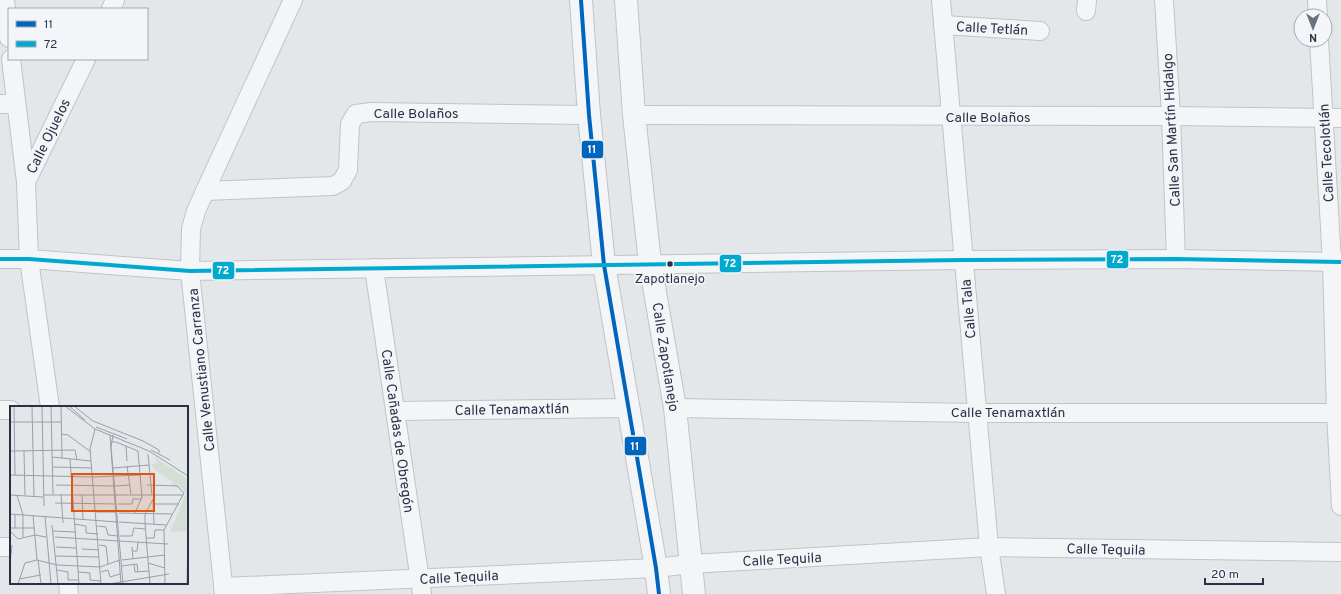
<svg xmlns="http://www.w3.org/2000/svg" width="1341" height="594" font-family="Overpass,sans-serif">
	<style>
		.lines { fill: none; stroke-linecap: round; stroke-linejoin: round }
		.minor-casing { stroke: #c1c3c8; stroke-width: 20 }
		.tertiary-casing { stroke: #c1c3c8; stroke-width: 24 }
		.minor { stroke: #f4f5f7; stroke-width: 18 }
		.tertiary { stroke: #f4f5f7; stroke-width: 22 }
		.bus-1-casing { stroke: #f3f5f9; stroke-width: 7 }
		.bus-2-casing { stroke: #f3f5f9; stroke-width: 7 }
		.bus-1 { stroke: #0065bd; stroke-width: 4 }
		.bus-2 { stroke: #00a9ce; stroke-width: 4 }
		.bus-dot { fill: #293146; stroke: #f3f5f9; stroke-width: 1.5 }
		.labels { text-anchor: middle; stroke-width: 3.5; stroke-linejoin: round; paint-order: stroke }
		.bus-label { font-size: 13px; fill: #293146; stroke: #f3f5f9 }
		.street-label { font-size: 14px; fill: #293146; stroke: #f3f5f9 }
		.inset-road { fill: none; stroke: #999ea8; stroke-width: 1 }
		.view { fill: #de570f; fill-opacity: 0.15; stroke: #de570f; stroke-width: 2 }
		.inset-edge { fill: none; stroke: #293146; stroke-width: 2 }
		.line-badge { stroke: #f3f5f9; stroke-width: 1.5 }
		.badge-label { font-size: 11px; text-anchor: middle; font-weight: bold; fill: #fff }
	</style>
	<rect width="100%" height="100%" fill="#e4e7ea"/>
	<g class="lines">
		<defs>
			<g id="minor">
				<path d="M5,0l4,38"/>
				<path d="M941,0l48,547 7,47"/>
				<path d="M1164,0l7,116 5,143"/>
				<path d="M1317,0l1,16"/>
				<path d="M111,9l4,-9"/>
				<path d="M1086,11l1,-11"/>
				<path d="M943,25l97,6"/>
				<path d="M1319,40l13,222 4,151 5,93"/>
				<path d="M11,59l15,123 3,77 21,148"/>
				<path d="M0,104h16"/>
				<path d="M634,115l537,1 170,2"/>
				<path d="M26,182l60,-123"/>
				<path d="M205,191l128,-5 9,-5 6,-11 2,-46 6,-10 16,-2 217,3"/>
				<path d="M0,259h29l161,12 774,-11 212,-1 165,3"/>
				<path d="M374,268l48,326"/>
				<path d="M675,408l303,5h363"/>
				<path d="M0,410h11"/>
				<path d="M395,411l234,-3"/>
				<path d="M0,547h11"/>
				<path d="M68,583l1,11"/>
				<path d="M223,587l433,-19 35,-4 298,-17 352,5"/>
				<path d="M224,594l-34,-323 1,-42 5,-18 9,-20 88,-191"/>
			</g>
			<g id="tertiary">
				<path d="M581,0l8,115 15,150 52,303 3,26"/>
				<path d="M626,0l8,115 16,148 25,145 19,186"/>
			</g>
		</defs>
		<use href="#minor" class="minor-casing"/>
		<use href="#tertiary" class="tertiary-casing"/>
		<use href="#minor" class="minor"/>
		<use href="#tertiary" class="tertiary"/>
		<defs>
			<path id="bus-1" d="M581,0l8,115 15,150 52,303 3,26"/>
			<path id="bus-2" d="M0,259h29l161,12 774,-11 212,-1 165,3"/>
		</defs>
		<use href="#bus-1" class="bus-1-casing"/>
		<use href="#bus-2" class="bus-2-casing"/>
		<use href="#bus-1" class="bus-1"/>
		<use href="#bus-2" class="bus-2"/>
	</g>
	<circle class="bus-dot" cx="670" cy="264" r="3.5"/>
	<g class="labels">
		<g class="bus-label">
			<text x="670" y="283">Zapotlanejo</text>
		</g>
		<g class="street-label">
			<text transform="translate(992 28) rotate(3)" y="5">Calle Tetlán</text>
			<text x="416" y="118">Calle Bolaños</text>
			<text x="988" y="122">Calle Bolaños</text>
			<text transform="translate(1171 130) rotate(-93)" y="5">Calle San Martín Hidalgo</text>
			<text transform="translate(48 136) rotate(-64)" y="5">Calle Ojuelos</text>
			<text transform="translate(1326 153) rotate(-93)" y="5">Calle Tecolotlán</text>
			<text transform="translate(968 309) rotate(-95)" y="5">Calle Tala</text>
			<text transform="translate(666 357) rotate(81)" y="5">Calle Zapotlanejo</text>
			<text transform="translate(201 370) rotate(-96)" y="5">Calle Venustiano Carranza</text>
			<text transform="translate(512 409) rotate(-1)" y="5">Calle Tenamaxtlán</text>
			<text x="1008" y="417">Calle Tenamaxtlán</text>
			<text transform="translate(398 431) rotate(82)" y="5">Calle Cañadas de Obregón</text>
			<text transform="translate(1106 549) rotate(1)" y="5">Calle Tequila</text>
			<text transform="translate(782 559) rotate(-3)" y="5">Calle Tequila</text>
			<text transform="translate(459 577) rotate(-3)" y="5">Calle Tequila</text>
		</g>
	</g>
	<g transform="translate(10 406)">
		<rect width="178" height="178" fill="#e4e7ea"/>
		<path d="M145,51l33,23v51l-18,1 16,-38 -4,-6 -11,-3 2,-3 -17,-11 -5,-6 6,-3z" fill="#d4ded5"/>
		<path class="inset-road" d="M4,0l1,69M22,0l2,91M32,0l2,100M41,0l2,88M51,0l1,52M55,0l30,23 54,22 39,25M59,0l16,14M64,0l19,15 50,20 16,9v3M0,16h51M86,21l31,12M85,23l-5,20 11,135M51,28l7,1 23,17M100,29l11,149M103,29l-2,12 12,137M101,36h5l22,9 4,46 -7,16M116,40l1,15M141,44l19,10M0,45l65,-1 2,10M14,45l1,44M138,48l4,41M42,51l39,4M60,53l9,125M117,60l4,28M43,61l39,1M103,62l36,-3M0,69l83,2 47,-2M46,79l57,1M137,79l30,1 7,7 -20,37 1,54M105,80l15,-1M51,88l2,29M0,89l33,2M7,89l6,20v22M34,89h138M72,89l1,25M143,94l1,24M45,97l60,1M108,98h14l1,-5h9M143,98h26M86,106h20M109,107l53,1M0,108l107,8M23,109l4,45M35,110l6,68M109,116l47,3M64,118l12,2v7l12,1M42,119l6,59M87,120l9,1 2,8 10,1M0,122h24M5,122v-14M0,125l8,8 17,-4 11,2M43,125l22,1M110,130h12l2,-8 11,1M45,131l113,7M136,132h8l1,-8h9M89,139l7,1 2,18M46,141l20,1M122,141l1,12M72,143l17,1M122,145h5l1,-9M46,150l43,1M28,154l3,24M112,154l43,-5M0,157l2,-18M138,157l17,5M124,159l1,7 14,-1M112,160l15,-2 1,8M47,164l11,2v8h10M68,166l12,1v7l11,1M91,166l7,-2 2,7 10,-3M9,173l22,-4M8,178l7,-21 12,-3 20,5 43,2 20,-7M99,178l60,-10M140,178l-5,-60v-10l8,-15M177,178l1,-53"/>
		<path class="view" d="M62,68h82v37h-82z"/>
		<rect width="178" height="178" class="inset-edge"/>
	</g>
	<g class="line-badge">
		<rect x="581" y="140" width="23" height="19" rx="4" fill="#0065bd"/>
		<rect x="1106" y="250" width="23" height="19" rx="4" fill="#00a9ce"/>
		<rect x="719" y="254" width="23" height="19" rx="4" fill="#00a9ce"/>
		<rect x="212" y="261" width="23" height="19" rx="4" fill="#00a9ce"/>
		<rect x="624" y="436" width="23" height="20" rx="4" fill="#0065bd"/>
	</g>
	<g class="badge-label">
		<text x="592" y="153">11</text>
		<text x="1117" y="263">72</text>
		<text x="730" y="267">72</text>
		<text x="223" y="274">72</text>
		<text x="635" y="450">11</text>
	</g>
	<rect x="8" y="8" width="140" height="52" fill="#f3f5f9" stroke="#a2a7b1"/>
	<rect x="16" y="21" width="20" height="6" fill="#0065bd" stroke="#a2a7b1"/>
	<text x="44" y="28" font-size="12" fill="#293146">11</text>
	<rect x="16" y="41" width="20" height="6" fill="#00a9ce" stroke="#a2a7b1"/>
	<text x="44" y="48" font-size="12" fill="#293146">72</text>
	<g transform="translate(1313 28) rotate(180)"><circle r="19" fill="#f3f5f9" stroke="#a2a7b1"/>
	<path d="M0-3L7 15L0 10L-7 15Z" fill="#6a717f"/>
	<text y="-6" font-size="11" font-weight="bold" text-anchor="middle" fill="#293146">N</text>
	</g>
	<path d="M1205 578v6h58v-6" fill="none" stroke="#293146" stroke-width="2"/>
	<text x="1211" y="578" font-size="12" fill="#293146" stroke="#f3f5f9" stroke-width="3" paint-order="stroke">20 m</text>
</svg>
